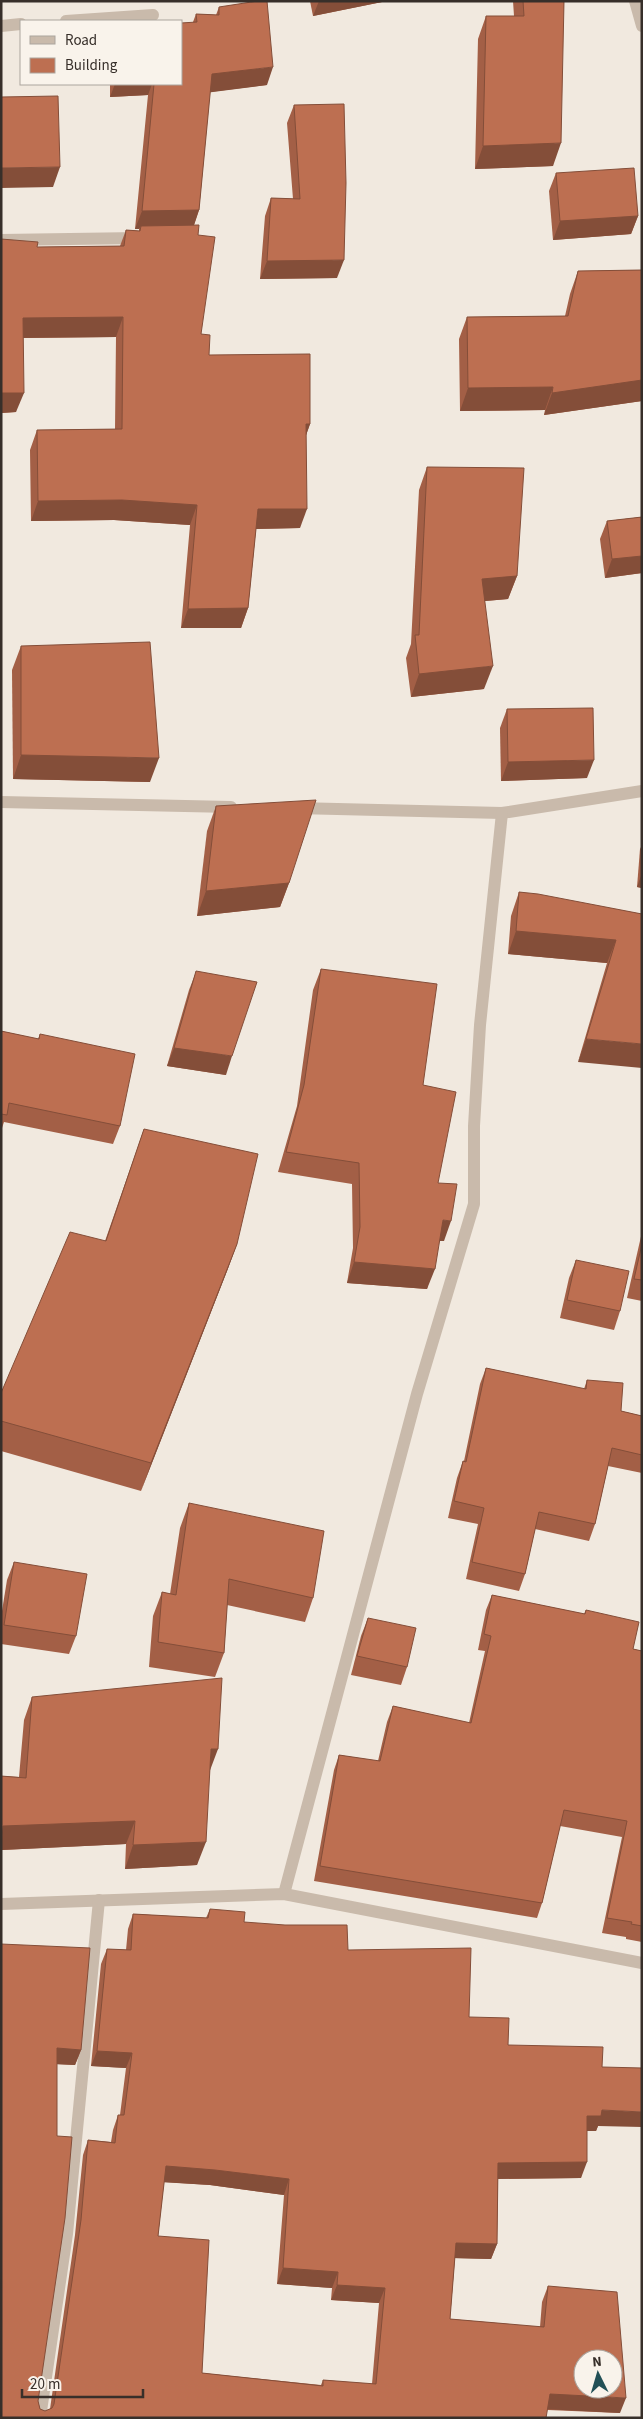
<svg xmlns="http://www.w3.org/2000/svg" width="643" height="2419" font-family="'Source Sans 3',sans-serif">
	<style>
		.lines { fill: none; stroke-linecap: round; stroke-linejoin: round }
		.street { stroke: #c9baab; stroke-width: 12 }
		.wall { fill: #a35f46; fill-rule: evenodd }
		.shaded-wall { fill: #844e39 }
		.building { fill: #bd6f51; stroke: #844e39; fill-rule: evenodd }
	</style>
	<rect width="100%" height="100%" fill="#f1e9df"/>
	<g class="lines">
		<g class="street">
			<path d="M635,1l7,25"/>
			<path d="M66,21l87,-6"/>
			<path d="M1,26l20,-2"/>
			<path d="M1,240l138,-2"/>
			<path d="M1,802l230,5"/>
			<path d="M296,808l206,5 140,-22"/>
			<path d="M284,1894l133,-500 57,-190v-78l6,-101 22,-212"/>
			<path d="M1,1904l283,-10 358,69"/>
			<path d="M40,2418l27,-184 32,-334"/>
		</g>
	</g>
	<g class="wall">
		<path d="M310,1h72v1l-69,14z"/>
		<path d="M513,1h51l-11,165 -78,3 3,-130 8,-23h28z"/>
		<path d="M219,7l48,78 -57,7 -11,118 -5,15 4,10 3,99 8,21 101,69 -4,11 -6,93 -44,1 -8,79 -7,20h-60l9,-103 -76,-5 -83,1 -1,-71 7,-20 78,-1 1,-92 -93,1 -7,74 -15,1v-174l36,8 83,-1 6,-16 13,1v-2h-4l13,-134 -38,2v-13h71l12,-62 3,-8 20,1z"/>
		<path d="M294,105l43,173 -77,1 5,-63 6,-18 22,1 -6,-76z"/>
		<path d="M556,173l82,43 -7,18 -78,6 -4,-49z"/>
		<path d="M642,270v131l-98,14 1,-5 -85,1 -1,-72 8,-22 98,-1 5,-22 8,-23z"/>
		<path d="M427,467l90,109 -9,23 -23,2 -1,88 -73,8 -5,-39 5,-14 8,-154z"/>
		<path d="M642,517v56l-37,5 -5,-39 7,-18z"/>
		<path d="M21,646l129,136 -137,-3 -1,-109z"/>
		<path d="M507,709l80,69 -86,3 -1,-53z"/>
		<path d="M216,806l73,77 -9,24 -83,9 10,-85z"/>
		<path d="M642,845v43l-5,-1 3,-38z"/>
		<path d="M519,892l123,22 -64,148 29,-99 -99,-9 3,-38z"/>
		<path d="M321,969l102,116 15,98 6,58h-5l-12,48 -80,-6 6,-35 -1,-64 -74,-12 19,-66 16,-116z"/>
		<path d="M196,972l30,103 -59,-9 22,-76z"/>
		<path d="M1,1031l37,8 2,-5 80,92 -7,18 -109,-22 -3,9z"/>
		<path d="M144,1129l93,115 -10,27 -86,220 -140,-40v-58l104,-152z"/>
		<path d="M642,1232v69l-15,-3z"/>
		<path d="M576,1260l44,51 -6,19 -54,-12 9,-40z"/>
		<path d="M486,1368l98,21 3,-9 34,31 21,5v57l-34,-7 -13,58 -6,17 -54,-12 -10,45 -6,17 -53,-12 12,-55 -30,-6 9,-40 6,-17h1l16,-77z"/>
		<path d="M189,1503l124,95 -8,24 -78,-17 -3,48 -9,24 -66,-10 4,-51 9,-24 8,2 10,-66z"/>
		<path d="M14,1562l62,74 -7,18 -68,-10v-27l6,-37z"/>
		<path d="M492,1595l92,19 2,-4 47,39 9,2v291l-16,-3v-2l-24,-4 20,-96 -62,-11 -18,77 -5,15 -223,-37 20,-111 5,-15 39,6 9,-39 6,-16 76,17 16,-72 -7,-1 8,-40z"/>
		<path d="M368,1618l39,49 -6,18 -50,-10 10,-39z"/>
		<path d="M32,1697l178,74 -13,94 -72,4 1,-25 -124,6 -1,3v-77l18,1 5,-57z"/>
		<path d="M210,1909l34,13 104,28 121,67 39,28 90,81 -2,5h-9l-6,47 -83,1 -1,65 -6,15 -36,-1 -5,61 90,8 2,-25 6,-16 72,127 -72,-3 -547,8v-474l80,106 -6,15 -18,-1 -19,337 2,8 5,2 5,-2 25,-174 8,-80 5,-15 23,2 2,-12 5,-15h2l6,-47 -35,-2 10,-102 6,-15 19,1 2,-21 5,-15 73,4zM164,2182l46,3 74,10 -7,89 55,4 -1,12 48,3 -7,81 -49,-4 -2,5 -119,-12 -44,-137z"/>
	</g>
	<g class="shaded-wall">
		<path d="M319,1h63v1l-69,14z"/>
		<path d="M273,67l-6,18 -62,8 7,-19z"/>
		<path d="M115,84h37l-4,11 -38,2z"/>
		<path d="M561,143l-8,23 -78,3 8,-23z"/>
		<path d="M60,167l-7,20 -52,1v-20z"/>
		<path d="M199,210l-6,18 -52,-2 -2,3h-4l7,-18z"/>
		<path d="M638,216l-7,18 -78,6 7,-19z"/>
		<path d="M344,260l-7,18 -77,1 7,-18z"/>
		<path d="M123,317l-7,20 -100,1 7,-20z"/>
		<path d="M642,380v21l-98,14 8,-22z"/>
		<path d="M553,387l-8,23 -85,1 8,-23z"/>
		<path d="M1,393h23l-8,19 -15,1z"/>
		<path d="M306,424h4l-7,20z"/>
		<path d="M122,500l75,5 -7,20 -76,-5 -83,1 7,-20z"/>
		<path d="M258,509h49l-7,19 -49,1z"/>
		<path d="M642,556v17l-37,5 7,-19z"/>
		<path d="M517,576l-9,23 -34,3 8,-23z"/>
		<path d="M248,608l-7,20h-60l7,-19z"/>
		<path d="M493,666l-9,23 -73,8 8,-23z"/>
		<path d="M21,755l138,3 -9,24 -137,-3z"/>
		<path d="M594,760l-7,18 -86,3 7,-19z"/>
		<path d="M642,873v15l-5,-1z"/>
		<path d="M289,883l-9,24 -83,9 9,-25z"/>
		<path d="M516,931l100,9 -9,23 -99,-9z"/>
		<path d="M586,1039l56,5v24l-64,-6z"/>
		<path d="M174,1048l58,8 -6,19 -59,-9z"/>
		<path d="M443,1220l8,1 -7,20h-9z"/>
		<path d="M237,1244l-10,27 -86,220 10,-28z"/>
		<path d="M354,1262l81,7 -8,20 -80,-6z"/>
		<path d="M211,1749h7l-9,24z"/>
		<path d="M135,1821l-9,23 -125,6 2,-24z"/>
		<path d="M206,1842l-9,23 -72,4 8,-24z"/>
		<path d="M57,2048l24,2 -6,15 -23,-1z"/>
		<path d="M97,2051l35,2 -6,15 -35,-2z"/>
		<path d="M602,2110l40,2v15l-44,-1 -2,5h-15l6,-15z"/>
		<path d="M587,2162l-6,16 -88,1 5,-16z"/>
		<path d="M166,2166l49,4 74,9 -5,16 -74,-10 -50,-3z"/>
		<path d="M456,2243l41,1 -6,15 -41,-1z"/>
		<path d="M283,2268l55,4 -6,16 -55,-4z"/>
		<path d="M337,2285l48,3 -6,15 -48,-3z"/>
		<path d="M550,2394l76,4 -6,15 -76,-4z"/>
	</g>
	<g class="building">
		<path d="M258,1h9l6,66 -61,7 -13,136 -57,1 12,-127h27v-61l16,-1 -1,-8 23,1v-8z"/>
		<path d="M523,1h41l-3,142 -78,3 3,-130h38z"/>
		<path d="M58,96l2,71 -59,1v-71z"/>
		<path d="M344,104l2,79 -2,77 -77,1 4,-63 29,1 -6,-94z"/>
		<path d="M634,168l4,48 -78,5 -4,-48z"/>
		<path d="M199,225l-1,10 17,2 -14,97 9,1 -1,20 101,-1v70h-4l1,85h-49l-10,99 -60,1 9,-104 -75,-5 -84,1 -1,-71 85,-1 1,-112 -100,1 1,75h-23v-154l37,3 -1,5 87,-1 2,-16 14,1 1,-5z"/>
		<path d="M642,270v110l-90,13 1,-6 -85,1 -1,-71 101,-1 10,-45z"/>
		<path d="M427,467l97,1 -7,108 -35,3 11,87 -74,8 -4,-39h4z"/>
		<path d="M642,517v39l-30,3 -5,-38z"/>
		<path d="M150,642l9,116 -138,-3v-109z"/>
		<path d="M593,708l1,52 -86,2 -1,-53z"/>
		<path d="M316,800l-27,83 -83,8 10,-85z"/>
		<path d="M519,892l19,2 104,20v130l-56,-5 30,-99 -100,-9z"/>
		<path d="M321,969l116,15 -14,101 33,7 -18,91 19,1 -6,37 -8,-1 -8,49 -81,-7 6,-35 -1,-64 -73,-11 18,-67z"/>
		<path d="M196,971l61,11 -25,74 -58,-8z"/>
		<path d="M1,1031l38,8 1,-5 95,20 -15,72 -111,-23 -2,12 -6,-1z"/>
		<path d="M144,1129l114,25 -21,90 -86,219 -150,-42v-28l69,-161 36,9z"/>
		<path d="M642,1244v36l-8,-1z"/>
		<path d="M576,1260l53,11 -9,40 -53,-11z"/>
		<path d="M486,1368l100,21 1,-9 36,3 -2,28 21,5v39l-30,-7 -17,76 -56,-12 -14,62 -53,-12 12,-54 -30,-7 9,-40 3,1z"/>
		<path d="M189,1503l135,28 -11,67 -84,-19 -5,74 -66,-11 4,-50 14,3z"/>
		<path d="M14,1562l73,12 -11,62 -72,-11z"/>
		<path d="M492,1595l93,19 1,-4 53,12 -6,27 9,2v275l-11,-2 1,-2 -25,-4 20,-97 -63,-11 -22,93 -222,-37 19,-111 41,6 13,-55 78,17 20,-87 -7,-2z"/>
		<path d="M368,1618l48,10 -9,39 -50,-11z"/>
		<path d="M222,1678l-4,71h-7l-5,93 -73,3 2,-24 -132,5 -2,26v-76l25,2 6,-81z"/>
		<path d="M210,1909l35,3 -1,10 41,3h62l1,25 123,-2 -2,69 40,1 -1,27 95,2 -1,20 40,1v44l-40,-2 -1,6h-14v46l-89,1 -1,81 -41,-1 -6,76 94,8 4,-41 69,6 9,106 -76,-4 -4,24h-545v-474l89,4 -9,102 -24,-2v88l15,1 -7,81 -27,183 2,8 5,2 7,-3 2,-4 27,-184 7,-80 27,3 3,-28h6l8,-62 -35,-2 10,-102 24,1 2,-36 75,4zM166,2166l49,4 74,9 -6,89 55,4 -1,13 48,3 -9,96 -53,-4v6l-121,-13 7,-133 -51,-4zM583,2359h30v30h-30z"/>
	</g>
	<rect width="643" height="2419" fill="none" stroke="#372f2a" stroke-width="5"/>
	<rect x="20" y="20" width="162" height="65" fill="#f9f3eb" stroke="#aba59e"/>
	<rect x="30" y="36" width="25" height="8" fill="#c9baab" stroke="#aba59e"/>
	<text x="65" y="45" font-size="15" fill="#372f2a">Road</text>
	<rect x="30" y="58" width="25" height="15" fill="#bd6f51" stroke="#aba59e"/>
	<text x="65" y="70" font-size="15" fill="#372f2a">Building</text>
	<g transform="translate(598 2374) rotate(355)"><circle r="24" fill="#f9f3eb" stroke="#aba59e"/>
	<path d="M0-4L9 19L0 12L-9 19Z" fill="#225056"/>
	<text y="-8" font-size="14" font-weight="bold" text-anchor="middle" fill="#372f2a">N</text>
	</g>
	<path d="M22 2389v8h121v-8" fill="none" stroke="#372f2a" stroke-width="2.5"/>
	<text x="30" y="2389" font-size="15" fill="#372f2a" stroke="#f9f3eb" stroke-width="4" paint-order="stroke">20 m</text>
</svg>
